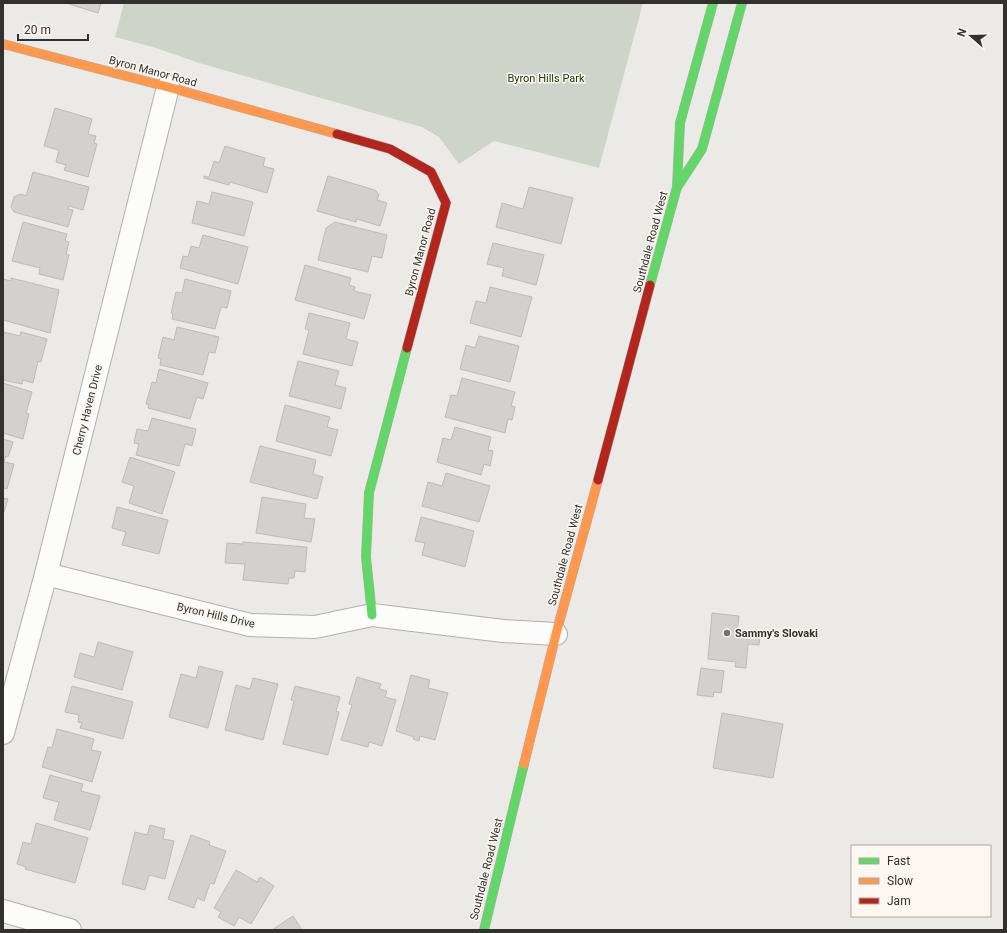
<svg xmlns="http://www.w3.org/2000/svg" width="1007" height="933" font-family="Roboto,sans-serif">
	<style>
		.green { fill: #ced4c9 }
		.building { fill: #d3d1cf; stroke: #bdbbb8 }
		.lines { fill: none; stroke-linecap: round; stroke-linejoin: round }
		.street-casing { stroke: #b1b0ad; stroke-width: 24 }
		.fast-casing { stroke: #b1b0ad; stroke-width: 10 }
		.slow-casing { stroke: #b1b0ad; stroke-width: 10 }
		.jam-casing { stroke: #b1b0ad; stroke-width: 10 }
		.street { stroke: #fcfcfb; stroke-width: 22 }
		.fast { stroke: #63d668; stroke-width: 9 }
		.slow { stroke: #ff974d; stroke-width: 9 }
		.jam { stroke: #b3261e; stroke-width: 9 }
		.poi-dot { fill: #74726f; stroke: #fcf7f1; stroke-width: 1.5 }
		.labels { text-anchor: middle; stroke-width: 3; stroke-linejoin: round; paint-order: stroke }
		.street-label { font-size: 11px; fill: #33312f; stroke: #fcf7f1 }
		.park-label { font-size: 11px; fill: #223b11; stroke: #fcf7f1 }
		.poi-label { font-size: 11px; font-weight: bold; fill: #33312f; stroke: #fcf7f1; text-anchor: start }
	</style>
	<rect width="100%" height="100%" fill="#eceae7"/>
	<path class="green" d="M124,3h519l-44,165 -105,-27 -35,23 -20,-27 -17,-10 -223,-64 -43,-15 -41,-11z"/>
	<g class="building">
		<path d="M69,3h32l-3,10 -29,-9z"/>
		<path d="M55,108l37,11 -4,15 8,2 -2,7 3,1 -9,33 -24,-7 2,-5 -10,-3 3,-12 -15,-4z"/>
		<path d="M225,146l40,12 -2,8 11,3 -7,24 -37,-11 -1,3 -25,-7v-2l5,1 5,-16 5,2z"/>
		<path d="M33,172l56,15 -6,23 -14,-4 -1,3 5,1 -5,17 -54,-15 -3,-5 3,-10 6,-3 6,2z"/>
		<path d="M328,176l47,14 4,5 -2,5 10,3 -7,23 -23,-7 -1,3 -39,-11z"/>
		<path d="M529,187l44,11 -12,46 -65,-17 6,-24 21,6z"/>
		<path d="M212,192l41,10 -9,34 -52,-13 5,-22 12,3z"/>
		<path d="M23,222l44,12 -2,7 4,1 -3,12 3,1 -6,25 -24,-6 1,-6 -28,-7z"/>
		<path d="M335,222l52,13 -5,23 -10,-2 -4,16 -50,-12 8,-32z"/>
		<path d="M203,235l45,12 -10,37 -58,-16 3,-12 5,1 3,-11 8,2z"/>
		<path d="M493,243l51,12 -8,30 -34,-9 2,-8 -17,-4z"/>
		<path d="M305,265l46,13 -2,7 6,2 -1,4 17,4 -7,24 -69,-19z"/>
		<path d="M11,278l48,12 -9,43 -47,-13v-41l8,2z"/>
		<path d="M185,279l46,12 -4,17 -6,-1 -6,22 -43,-10 1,-5 -2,-1 5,-21 6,1z"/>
		<path d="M490,287l42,10 -11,40 -51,-14 6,-22 10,2z"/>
		<path d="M309,313l41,10 -4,16 12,3 -6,24 -49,-12 6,-24 -4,-1z"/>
		<path d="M177,327l42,10 -4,16 -6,-1 -6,23 -43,-10 1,-6 -3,-1 5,-21 11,3z"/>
		<path d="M3,332l17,4 1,-4 26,7 -6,23 -3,-1 -5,22 -10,-3 -1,4 -19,-4z"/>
		<path d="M479,336l40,10 -9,36 -50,-13 6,-24 9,3z"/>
		<path d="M298,361l41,10 -4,14 11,3 -5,21 -52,-13z"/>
		<path d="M159,369l49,14 -5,16 -6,-2 -7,22 -42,-11 1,-4h-3l6,-22 4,1z"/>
		<path d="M462,378l53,14 -4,14 4,1 -3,13 -4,-1 -3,14 -60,-16 6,-22 6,1z"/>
		<path d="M3,383l29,9 -6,21 3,1 -6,25 -20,-6z"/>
		<path d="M285,405l45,12 -3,10 11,3 -7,26 -55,-15z"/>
		<path d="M152,418l44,11 -4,17 -7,-2 -6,22 -43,-11 3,-11 -5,-1 3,-14 11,2z"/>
		<path d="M455,427l36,10 -3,13 5,1 -3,15 -6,-2 -3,11 -44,-13 6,-24 8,2z"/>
		<path d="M3,439l10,3 -5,15 -2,-1 -2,6 10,2 -7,25 -4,-1z"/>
		<path d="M260,446l56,14 -3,14 10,3 -6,22 -67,-17z"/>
		<path d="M130,457l45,15 -13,42 -33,-11 5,-17 -12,-4z"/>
		<path d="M446,473l44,13 -11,36 -57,-16 6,-24 14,4z"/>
		<path d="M262,497l44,7 -2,14 11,1 -4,23 -55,-9z"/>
		<path d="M3,498l5,1 -5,16z"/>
		<path d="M117,507l51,13 -9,34 -37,-9 4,-13 -14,-4z"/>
		<path d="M421,517l53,14 -9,36 -43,-12 3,-12 -10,-2z"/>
		<path d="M243,542l64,5 -2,25 -10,-1 -1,7h-5l-1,6 -45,-4 2,-16 -20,-1 2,-20 16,1z"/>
		<path d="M712,613l27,3 -2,17 23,3 -1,9 -11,-1 -2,24 -11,-1 1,-5 -28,-3z"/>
		<path d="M98,642l35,10 -11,38 -48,-13 6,-24 14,4z"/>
		<path d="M199,666l24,6 -15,56 -39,-11 12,-43 15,4z"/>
		<path d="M701,668l23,3 -3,22 -7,-1 -1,5 -16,-2z"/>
		<path d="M411,675l19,5 -2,8 20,5 -13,47 -15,-4 -1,5 -6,-2 1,-2 -18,-6z"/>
		<path d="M357,677l24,7 -2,5 8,2 -2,6 11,3 -14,46 -13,-4 -1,5 -27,-7 11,-35 -3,-1z"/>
		<path d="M253,678l25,6 -15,56 -38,-10 11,-45 14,4z"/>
		<path d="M72,686l61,16 -10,37 -43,-11 2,-5 -4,-1 1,-7 -14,-3z"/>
		<path d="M295,686l45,11 -4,14 3,1 -11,43 -45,-11 11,-43 -3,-1z"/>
		<path d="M722,713l61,11 -10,54 -60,-10z"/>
		<path d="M57,729l37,10 -3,11 10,2 -9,30 -50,-15 6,-20 4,1z"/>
		<path d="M50,775l33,9 -2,7 19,5 -10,34 -36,-10 5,-18 -16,-4z"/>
		<path d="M36,823l52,15 -13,45 -50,-14 1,-2 -9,-3 6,-22 8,2z"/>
		<path d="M150,825l15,4 -2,10 11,2 -9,38 -16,-4 -4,15 -23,-6 13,-52 12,3z"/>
		<path d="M191,835l19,7 -1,3 17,6 -12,33 -4,-1 -6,18 -7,-3 -3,10 -26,-9z"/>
		<path d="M236,870l21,12 3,-5 14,9 -23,38 -12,-7 -5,9 -16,-9 3,-5 -7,-4z"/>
		<path d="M293,916l9,14h-30z"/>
	</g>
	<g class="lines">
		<defs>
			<g id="street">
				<path d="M46,574l204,51 65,2 57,-12 131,16 53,3"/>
				<path d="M3,733l43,-159 122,-487"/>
				<path d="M3,911l67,19"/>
			</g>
			<g id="fast">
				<path d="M678,186l24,-37 40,-146"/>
				<path d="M650,285l27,-98 3,-64 33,-120"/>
				<path d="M372,615l-6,-58 3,-64 38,-145"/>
				<path d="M484,930l40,-166"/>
			</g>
			<g id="slow">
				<path d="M3,44l165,43 169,47"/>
				<path d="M524,764l32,-130 42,-154"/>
			</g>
			<g id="jam">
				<path d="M337,134l53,15 41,23 15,31 -39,145"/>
				<path d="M598,480l52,-195"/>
			</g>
		</defs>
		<use href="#street" class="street-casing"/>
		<use href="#fast" class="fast-casing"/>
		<use href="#slow" class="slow-casing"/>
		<use href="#jam" class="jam-casing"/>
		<use href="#street" class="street"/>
		<use href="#fast" class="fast"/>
		<use href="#slow" class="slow"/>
		<use href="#jam" class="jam"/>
	</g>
	<circle class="poi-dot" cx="727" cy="633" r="4"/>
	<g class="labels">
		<g class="street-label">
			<text transform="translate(153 71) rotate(15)" y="4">Byron Manor Road</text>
			<text transform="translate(650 242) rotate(-75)" y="4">Southdale Road West</text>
			<text transform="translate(420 252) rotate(-75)" y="4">Byron Manor Road</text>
			<text transform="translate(87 410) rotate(-76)" y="4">Cherry Haven Drive</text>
			<text transform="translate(565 555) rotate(-75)" y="4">Southdale Road West</text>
			<text transform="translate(216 615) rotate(13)" y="4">Byron Hills Drive</text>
			<text transform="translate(486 869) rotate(-76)" y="4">Southdale Road West</text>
		</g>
		<g class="park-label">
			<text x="546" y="82">Byron Hills Park</text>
		</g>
		<g class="poi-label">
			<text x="735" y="637">Sammy's Slovaki</text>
		</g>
	</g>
	<rect width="1007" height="933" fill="none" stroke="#33312f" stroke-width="8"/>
	<rect x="851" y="845" width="140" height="72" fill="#fcf7f1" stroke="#aca8a3"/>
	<rect x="859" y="858" width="20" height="6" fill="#63d668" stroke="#aca8a3"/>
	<text x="887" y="865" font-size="12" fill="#33312f">Fast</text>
	<rect x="859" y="878" width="20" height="6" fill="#ff974d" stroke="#aca8a3"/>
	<text x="887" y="885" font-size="12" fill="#33312f">Slow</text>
	<rect x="859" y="898" width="20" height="6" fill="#b3261e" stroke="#aca8a3"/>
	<text x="887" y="905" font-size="12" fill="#33312f">Jam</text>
	<g transform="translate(971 36) rotate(290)" stroke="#fcf7f1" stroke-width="3" paint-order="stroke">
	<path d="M0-3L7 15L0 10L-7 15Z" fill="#33312f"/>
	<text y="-6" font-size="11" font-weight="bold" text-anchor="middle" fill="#33312f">N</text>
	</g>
	<path d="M18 34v6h70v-6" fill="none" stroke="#33312f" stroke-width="2"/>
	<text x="24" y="34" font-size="12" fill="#33312f" stroke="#fcf7f1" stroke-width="3" paint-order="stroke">20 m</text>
</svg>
